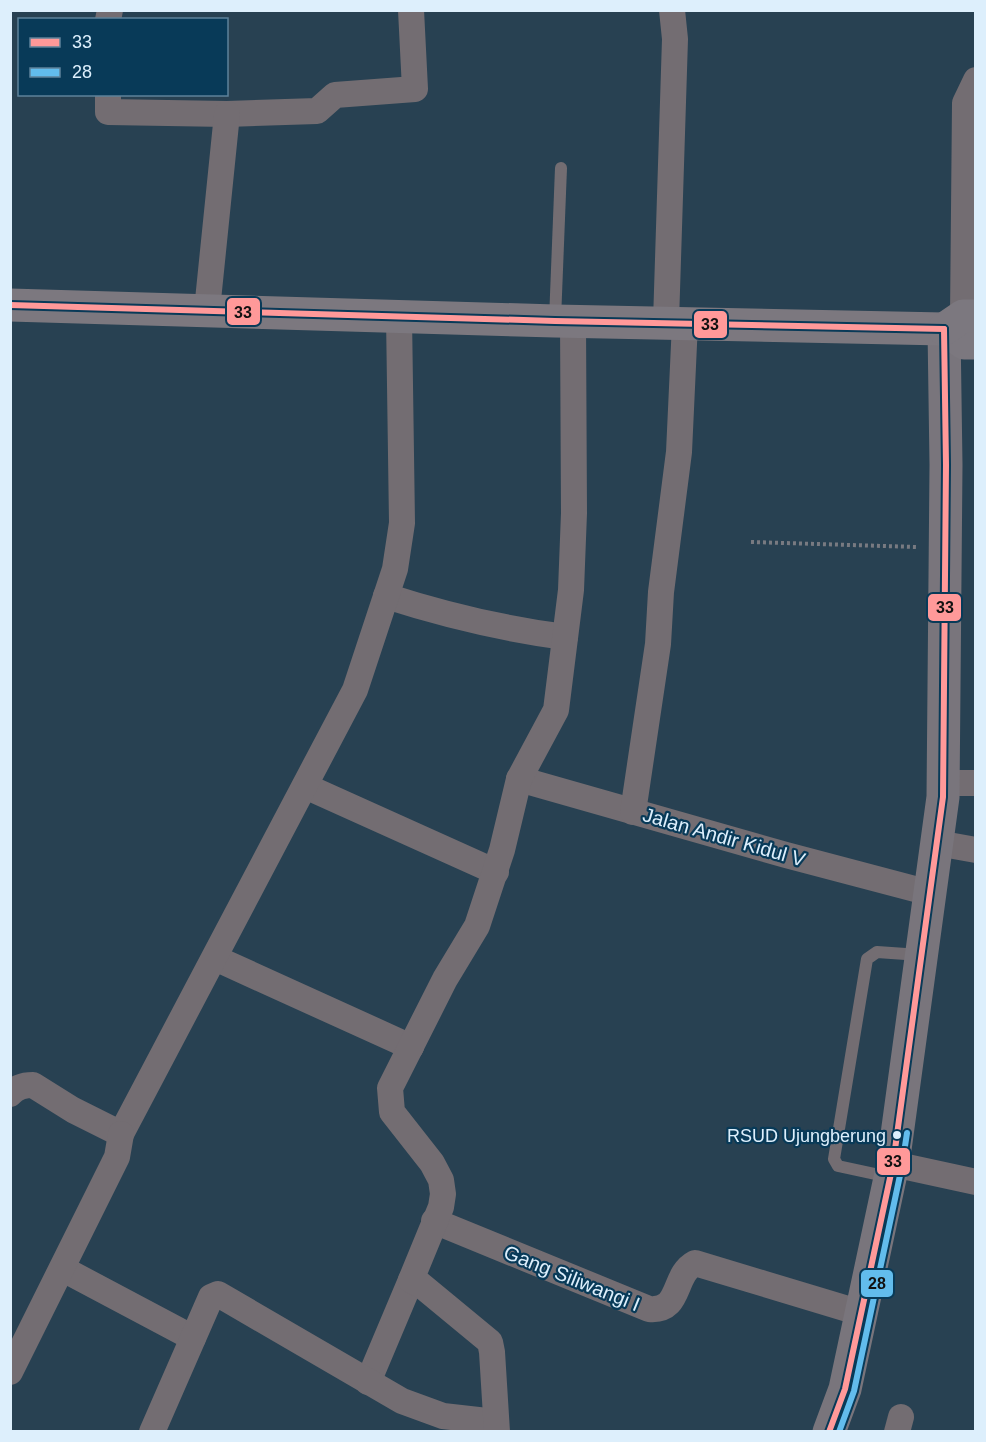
<svg xmlns="http://www.w3.org/2000/svg" width="986" height="1442" font-family="Arial,sans-serif">
	<style>
		.lines { fill: none; stroke-linecap: round; stroke-linejoin: round }
		.path { stroke: #787a81; stroke-width: 4; stroke-dasharray: 3 3; stroke-linecap: butt }
		.service { stroke: #736d72; stroke-width: 12 }
		.minor { stroke: #736d72; stroke-width: 26 }
		.primary { stroke: #79757c; stroke-width: 33 }
		.trunk { stroke: #7c787f; stroke-width: 33 }
		.bus-1-casing { stroke: #083a58; stroke-width: 10 }
		.bus-2-casing { stroke: #083a58; stroke-width: 10 }
		.bus-1 { stroke: #f99; stroke-width: 6 }
		.bus-2 { stroke: #62bcec; stroke-width: 6 }
		.bus-dot { fill: #ddeffc; stroke: #083a58; stroke-width: 2 }
		.labels { text-anchor: middle; stroke-width: 4.5; stroke-linejoin: round; paint-order: stroke }
		.bus-label { font-size: 18px; fill: #ddeffc; stroke: #083a58; text-anchor: end }
		.street-label { font-size: 20px; fill: #ddeffc; stroke: #083a58 }
		.line-badge { stroke: #083a58; stroke-width: 2 }
		.pale-badge-label { font-size: 16px; text-anchor: middle; font-weight: bold; fill: #111 }
	</style>
	<rect width="100%" height="100%" fill="#284152"/>
	<g class="lines">
		<path class="path" d="M751,542l166,5"/>
		<g class="service">
			<path d="M555,320l6,-152"/>
			<path d="M889,1177l-51,-11 -4,-7 33,-200 10,-7 43,3"/>
		</g>
		<g class="minor">
			<path d="M108,20l2,-10"/>
			<path d="M108,94v18l119,2 90,-3 18,-16 80,-6 -4,-79"/>
			<path d="M207,310l20,-196"/>
			<path d="M963,316l2,-213 11,-23"/>
			<path d="M666,322l9,-283 -3,-29"/>
			<path d="M386,596c59,19 118,33 179,41"/>
			<path d="M519,779l267,76 144,38"/>
			<path d="M943,783h33"/>
			<path d="M305,786l191,86"/>
			<path d="M633,812l25,-168 3,-52 18,-140 6,-129"/>
			<path d="M937,843l39,7"/>
			<path d="M215,958l196,89"/>
			<path d="M10,1094c6,-7 15,-9 23,-9l40,25 48,24 234,-444 40,-121 7,-46 -3,-207"/>
			<path d="M893,1164l83,18"/>
			<path d="M434,1221l215,88c33,3 23,-34 46,-46l166,50"/>
			<path d="M63,1269l130,69"/>
			<path d="M10,1372l107,-215 4,-23"/>
			<path d="M368,1382l43,-102"/>
			<path d="M152,1432l59,-135 7,-3 184,107 41,15 53,6"/>
			<path d="M497,1432l-5,-80 -2,-10 -69,-57 -10,-5 30,-73 2,-13 -2,-14 -9,-17 -40,-51 -2,-24 55,-109 32,-53 25,-76 17,-71 37,-69 15,-120 3,-77 -1,-192"/>
			<path d="M897,1432l4,-15"/>
		</g>
		<path class="primary" d="M829,1432l16,-43 48,-225 50,-367 3,-332 -2,-136"/>
		<g class="trunk">
			<path d="M10,305l545,16 389,8 20,14h12"/>
			<path d="M944,329l19,-13h13"/>
		</g>
		<defs>
			<g id="bus-1">
				<path d="M10,305l545,16 389,8"/>
				<path d="M829,1432l16,-43 48,-225 50,-367 3,-332 -2,-136"/>
			</g>
			<path id="bus-2" d="M839,1432l15,-41 48,-225 5,-33"/>
		</defs>
		<use href="#bus-1" class="bus-1-casing"/>
		<use href="#bus-2" class="bus-2-casing"/>
		<use href="#bus-1" class="bus-1"/>
		<use href="#bus-2" class="bus-2"/>
	</g>
	<circle class="bus-dot" cx="897" cy="1135" r="5"/>
	<g class="labels">
		<g class="bus-label">
			<text x="886" y="1142">RSUD Ujungberung</text>
		</g>
		<g class="street-label">
			<text transform="translate(724 837) rotate(16)" y="7">Jalan Andir Kidul V</text>
			<text transform="translate(572 1278) rotate(22)" y="7">Gang Siliwangi I</text>
		</g>
	</g>
	<g class="line-badge">
		<rect x="226" y="297" width="35" height="29" rx="6" fill="#f99"/>
		<rect x="693" y="310" width="35" height="29" rx="6" fill="#f99"/>
		<rect x="927" y="593" width="35" height="29" rx="6" fill="#f99"/>
		<rect x="876" y="1147" width="35" height="29" rx="6" fill="#f99"/>
		<rect x="860" y="1269" width="34" height="29" rx="6" fill="#62bcec"/>
	</g>
	<g class="pale-badge-label">
		<text x="243" y="318">33</text>
		<text x="710" y="330">33</text>
		<text x="945" y="613">33</text>
		<text x="893" y="1167">33</text>
		<text x="877" y="1289">28</text>
	</g>
	<rect width="986" height="1442" fill="none" stroke="#ddeffc" stroke-width="24"/>
	<rect x="18" y="18" width="210" height="78" fill="#083a58" stroke="#5d829a" stroke-width="1.5"/>
	<rect x="30" y="38" width="30" height="9" fill="#ff9999" stroke="#5d829a" stroke-width="1.5"/>
	<text x="72" y="48" font-size="18" fill="#ddeffc">33</text>
	<rect x="30" y="68" width="30" height="9" fill="#62bcec" stroke="#5d829a" stroke-width="1.5"/>
	<text x="72" y="78" font-size="18" fill="#ddeffc">28</text>
</svg>
